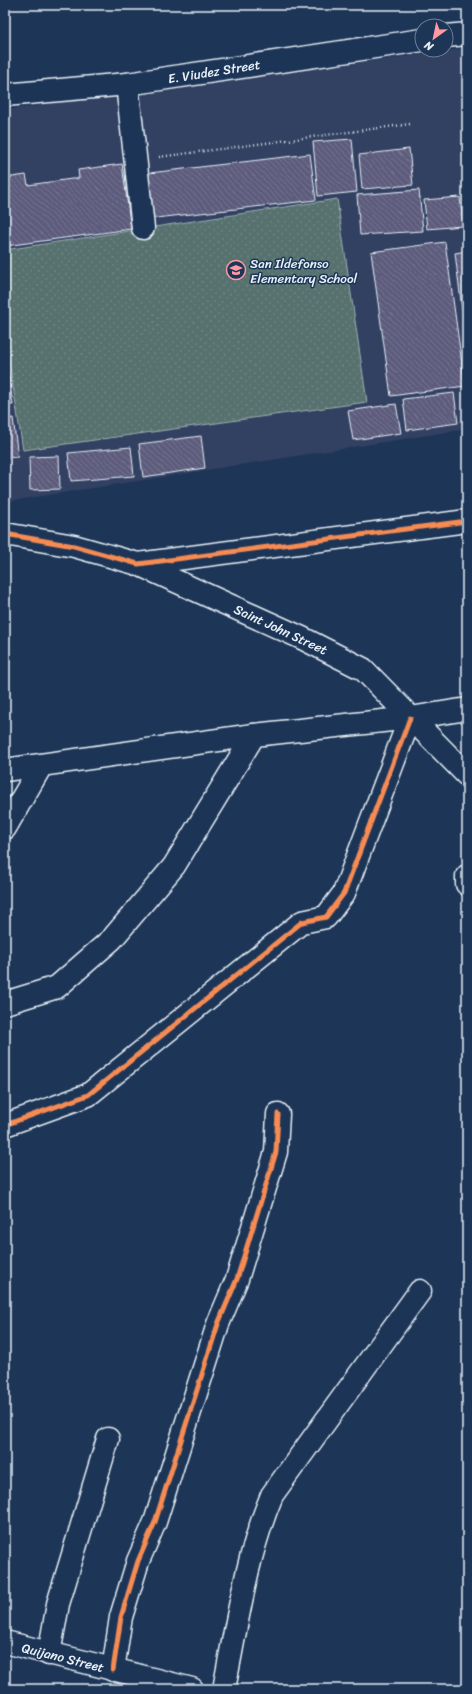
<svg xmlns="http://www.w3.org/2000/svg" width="472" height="1694" font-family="Sriracha,sans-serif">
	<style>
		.built { fill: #304162 }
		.grass { fill: url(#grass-dots); stroke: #a0b1b3 }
		.building { fill: url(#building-back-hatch); stroke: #e8f1f8 }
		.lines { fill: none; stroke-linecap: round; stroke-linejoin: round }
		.minor-casing { stroke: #e8f1f8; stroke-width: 25 }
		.path { stroke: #e8f1f8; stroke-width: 2.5; stroke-dasharray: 1 3; stroke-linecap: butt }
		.minor { stroke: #1d3557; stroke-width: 22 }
		.cycleway-casing { stroke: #1d3557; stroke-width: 8 }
		.cycleway { stroke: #f68b52; stroke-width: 5 }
		.labels { text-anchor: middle; stroke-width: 3; stroke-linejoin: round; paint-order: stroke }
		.street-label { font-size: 13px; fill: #e8f1f8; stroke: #1d3557 }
		.poi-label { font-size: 13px; fill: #e8f1f8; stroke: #1d3557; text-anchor: start }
	</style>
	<defs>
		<pattern id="grass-dots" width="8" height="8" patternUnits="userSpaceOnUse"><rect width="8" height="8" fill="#57716e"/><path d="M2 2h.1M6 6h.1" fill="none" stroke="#6f8683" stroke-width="1.8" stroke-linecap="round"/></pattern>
		<pattern id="building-back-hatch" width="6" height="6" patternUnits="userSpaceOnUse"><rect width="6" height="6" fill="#5d5c7d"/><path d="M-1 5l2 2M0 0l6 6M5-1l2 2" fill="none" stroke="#747490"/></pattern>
	</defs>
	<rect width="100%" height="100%" fill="#1d3557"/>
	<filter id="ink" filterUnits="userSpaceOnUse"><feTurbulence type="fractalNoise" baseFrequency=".025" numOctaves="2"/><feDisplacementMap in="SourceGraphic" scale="8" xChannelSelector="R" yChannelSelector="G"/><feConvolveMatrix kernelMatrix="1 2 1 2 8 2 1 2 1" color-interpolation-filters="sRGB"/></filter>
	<g filter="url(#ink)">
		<path class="built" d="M467,48v381l-462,73v-392z"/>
		<path class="grass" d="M337,199l30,203 -344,48 -18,-115v-85z"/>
		<g class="building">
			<path d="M352,139l5,53 -39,4 -5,-54z"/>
			<path d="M409,149l4,36 -51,4 -3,-34z"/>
			<path d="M310,154l6,46 -169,19 -6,-45z"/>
			<path d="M122,164l9,65 -126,17v-68l21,-3 2,10 51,-7 -1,-8z"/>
			<path d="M419,190l4,41 -63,4 -3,-40z"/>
			<path d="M460,197l3,29 -36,3 -3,-29z"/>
			<path d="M445,242l20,144 -74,10 -20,-144z"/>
			<path d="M467,251v59h-5l-7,-57z"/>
			<path d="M5,346l8,59h-8z"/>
			<path d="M454,393l4,30 -51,7 -4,-31z"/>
			<path d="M396,404l5,29 -48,7 -5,-29z"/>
			<path d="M13,418l5,39 -13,1v-39z"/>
			<path d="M201,436l4,32 -62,9 -4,-33z"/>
			<path d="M131,447l3,29 -63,5 -3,-28z"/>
			<path d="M59,456l1,33 -30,1 -1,-33z"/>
		</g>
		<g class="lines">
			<defs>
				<g id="minor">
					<path d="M446,36l21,-2"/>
					<path d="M127,84l16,144"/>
					<path d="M5,95l122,-11 295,-44"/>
					<path d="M5,534l69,12 64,18 329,-43"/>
					<path d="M138,564l164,74 61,31 104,106"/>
					<path d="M5,770l249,-35 156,-17 57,-9"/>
					<path d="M5,828l36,-62"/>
					<path d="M467,876v8"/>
					<path d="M5,1003l52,-16 55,-48 62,-73 80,-131"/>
					<path d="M5,1125l83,-30 214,-173 24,-5 18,-24 66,-175"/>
					<path d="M5,1642l187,47"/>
					<path d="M49,1654l9,-50 50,-165"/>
					<path d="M113,1670l8,-53 17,-56 17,-39 63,-198 19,-45 39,-127 2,-38"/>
					<path d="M224,1689c13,-65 22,-132 48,-194l148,-204"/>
				</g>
			</defs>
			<use href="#minor" class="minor-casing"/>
			<path class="path" d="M159,157l251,-33"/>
			<use href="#minor" class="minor"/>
			<defs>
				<g id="cycleway">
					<path d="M5,534l69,12 64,18 329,-43"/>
					<path d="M5,1125l83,-30 214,-173 24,-5 18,-24 66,-175"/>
					<path d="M113,1670l8,-53 17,-56 17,-39 63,-198 19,-45 39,-127 2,-38"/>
				</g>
			</defs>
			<use href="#cycleway" class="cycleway-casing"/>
			<use href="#cycleway" class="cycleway"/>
		</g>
	</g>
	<defs>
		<symbol id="school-ring" viewBox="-11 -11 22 22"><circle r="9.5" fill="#1d3557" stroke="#ff9aa2" stroke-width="1.5"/><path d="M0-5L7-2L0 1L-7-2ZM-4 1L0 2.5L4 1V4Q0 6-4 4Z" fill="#ff9aa2"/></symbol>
	</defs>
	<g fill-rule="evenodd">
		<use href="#school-ring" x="225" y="259" width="22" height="22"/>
	</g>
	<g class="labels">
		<g class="street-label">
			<text transform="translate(214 71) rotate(-9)" y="5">E. Viudez Street</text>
			<text transform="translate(281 629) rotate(25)" y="5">Saint John Street</text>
			<text transform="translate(63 1657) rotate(14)" y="5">Quijano Street</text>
		</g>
		<g class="poi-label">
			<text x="250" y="268">San Ildefonso<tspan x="250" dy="15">Elementary School</tspan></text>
		</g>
	</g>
	<rect width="472" height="1694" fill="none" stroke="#1d3557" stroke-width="20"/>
	<rect x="10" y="10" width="452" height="1674" fill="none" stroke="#e8f1f8" stroke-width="1.5" filter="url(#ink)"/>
	<g transform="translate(434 38) rotate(213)"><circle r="19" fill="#1d3557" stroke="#6e8097"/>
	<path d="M0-3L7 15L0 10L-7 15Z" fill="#ff9aa2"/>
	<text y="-6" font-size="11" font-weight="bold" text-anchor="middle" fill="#e8f1f8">N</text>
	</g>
</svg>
